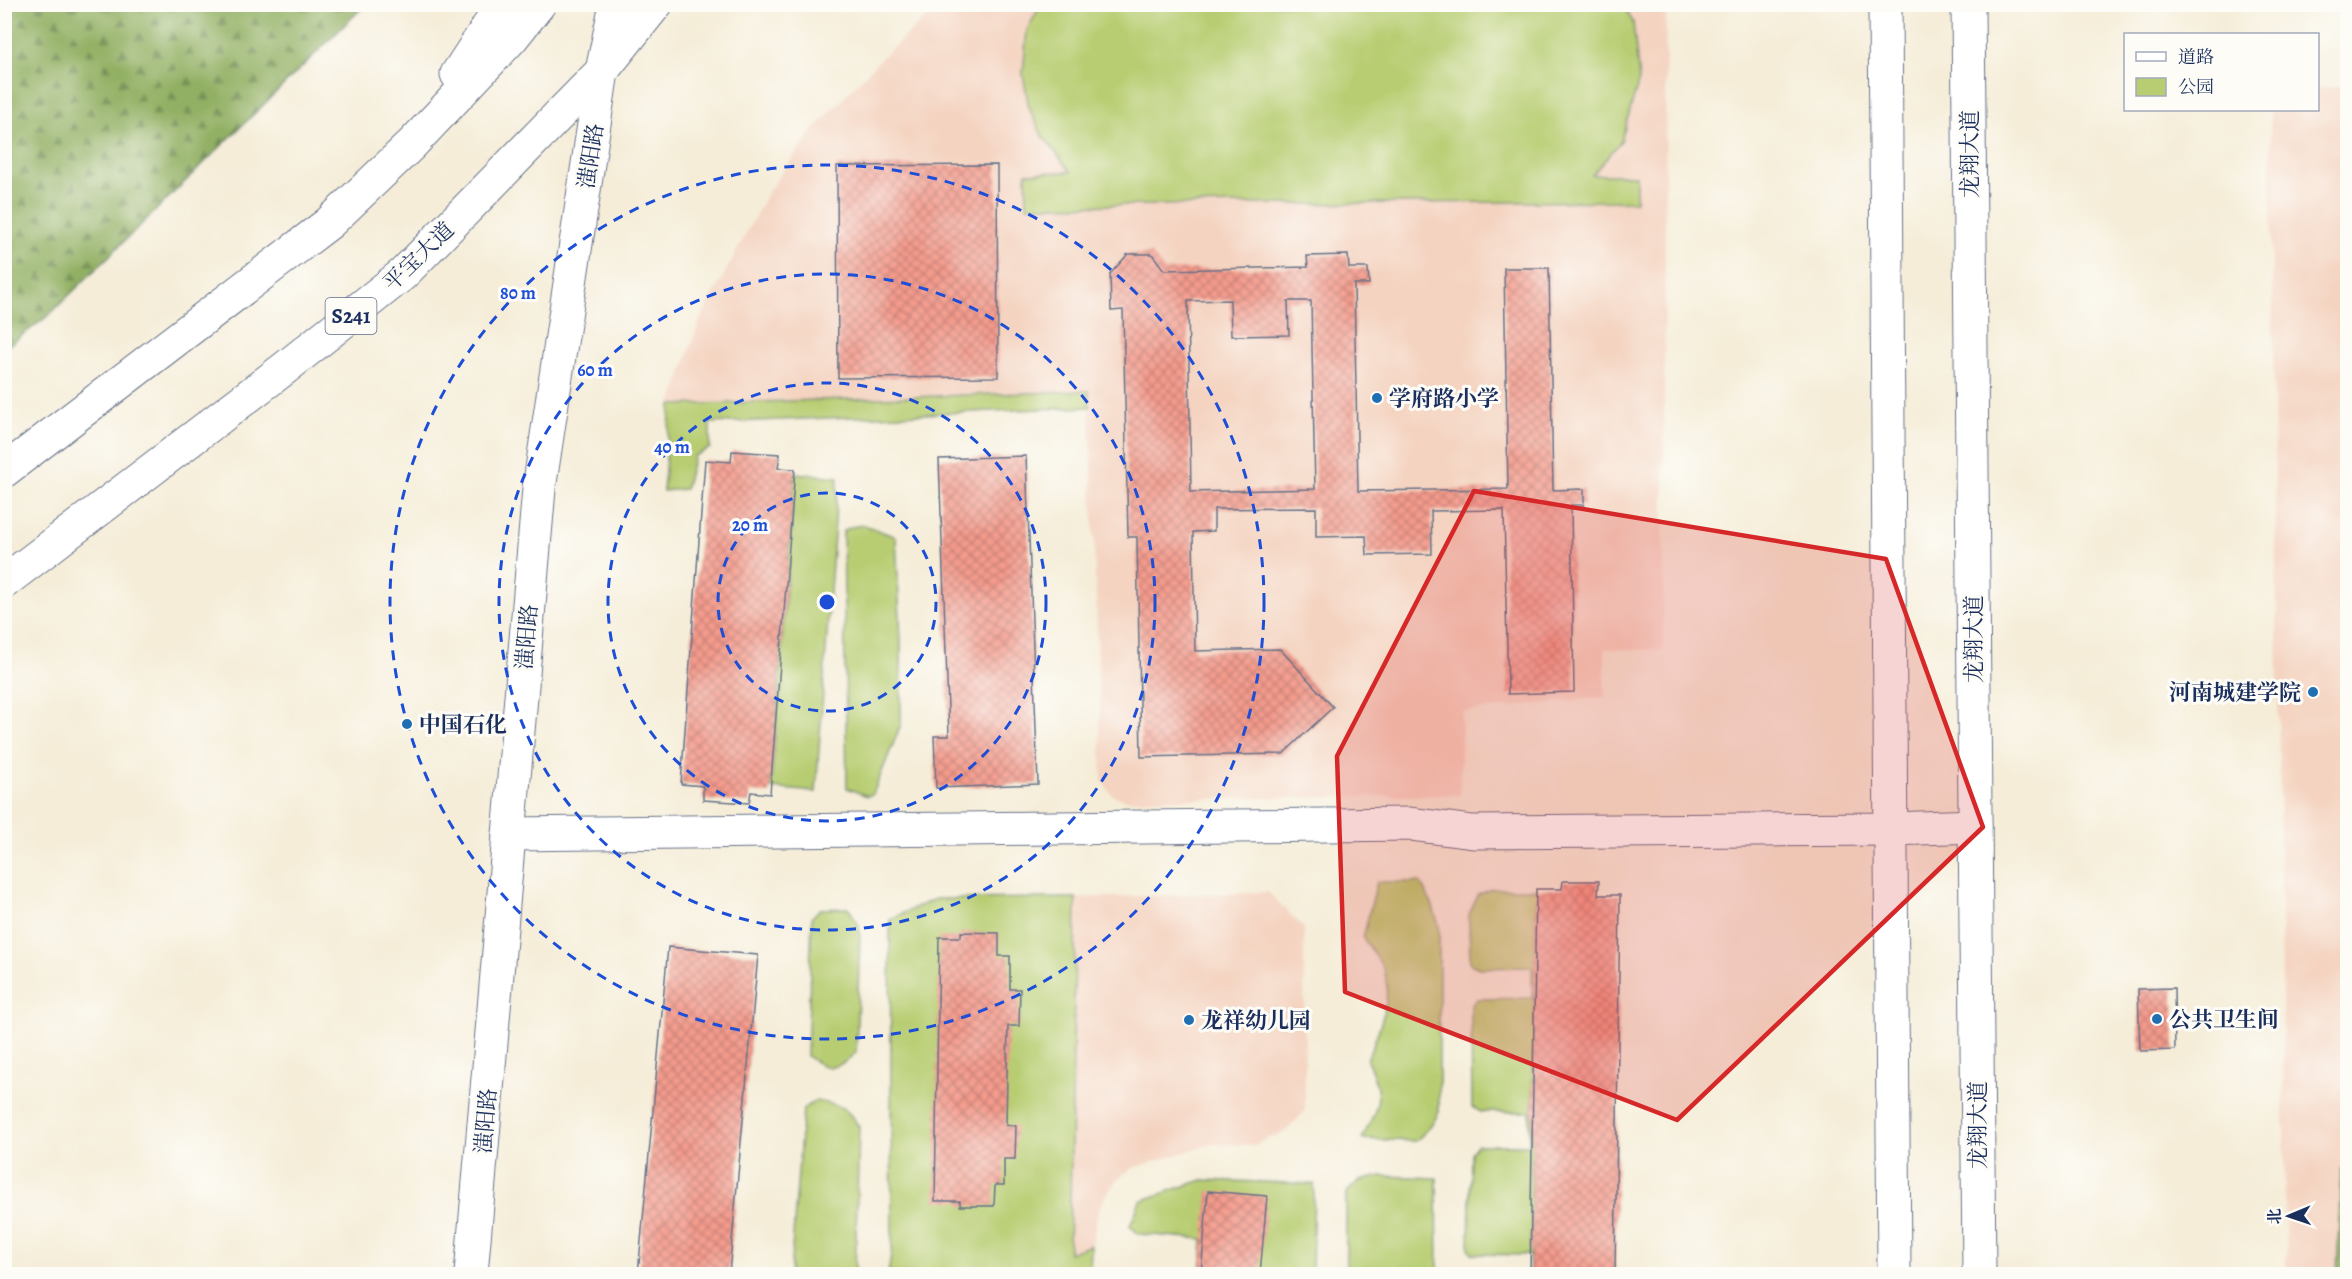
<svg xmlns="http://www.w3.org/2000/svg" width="2352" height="1279" font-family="Alegreya,'Noto Serif SC',serif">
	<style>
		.built { fill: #f4d3c0 }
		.green { fill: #b8cd72; stroke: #6a7e68; stroke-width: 1.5 }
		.forest { fill: url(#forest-firs); stroke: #567061; stroke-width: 1.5 }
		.building { fill: url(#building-cross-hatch); fill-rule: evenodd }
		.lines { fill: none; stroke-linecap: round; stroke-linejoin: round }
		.secondary-casing { stroke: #677289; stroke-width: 35 }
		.primary-casing { stroke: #677289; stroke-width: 35 }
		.secondary { stroke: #fff; stroke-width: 33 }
		.primary { stroke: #fff; stroke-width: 33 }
		.marked { fill: #d62828; fill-opacity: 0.2; stroke: #d62828; stroke-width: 4.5; stroke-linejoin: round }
		.ring { fill: none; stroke: #1d4ed8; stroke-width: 3; stroke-dasharray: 10 8 }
		.poi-dot { fill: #1f6fb2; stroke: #fdfcf7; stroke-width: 2 }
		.labels { text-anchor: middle; stroke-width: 6; stroke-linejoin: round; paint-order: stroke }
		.shield { fill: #fdfcf7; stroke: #5f6c8c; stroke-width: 1.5 }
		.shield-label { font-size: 21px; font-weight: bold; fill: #1b2f5e }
		.street-label { font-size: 22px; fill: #1b2f5e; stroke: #fdfcf7 }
		.poi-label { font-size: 22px; font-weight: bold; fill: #1b2f5e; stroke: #fdfcf7; text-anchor: start }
		.centre { fill: #1d4ed8; stroke: #fdfcf7; stroke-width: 3 }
		.ring-label { font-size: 18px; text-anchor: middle; font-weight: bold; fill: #1d4ed8; stroke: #fdfcf7; stroke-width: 6; stroke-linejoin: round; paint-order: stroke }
	</style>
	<defs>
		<pattern id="forest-firs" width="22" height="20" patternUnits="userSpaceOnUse" patternTransform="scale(1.5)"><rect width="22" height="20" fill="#92b064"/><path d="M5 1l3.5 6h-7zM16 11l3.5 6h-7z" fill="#769056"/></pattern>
		<pattern id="building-cross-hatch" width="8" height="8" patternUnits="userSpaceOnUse" patternTransform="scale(1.5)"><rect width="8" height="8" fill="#f49b8c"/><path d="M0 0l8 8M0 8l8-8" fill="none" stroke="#c57f76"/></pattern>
	</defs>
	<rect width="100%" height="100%" fill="#fdfcf7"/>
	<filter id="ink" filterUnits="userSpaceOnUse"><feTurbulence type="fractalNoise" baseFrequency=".0167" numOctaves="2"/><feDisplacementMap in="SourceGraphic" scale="12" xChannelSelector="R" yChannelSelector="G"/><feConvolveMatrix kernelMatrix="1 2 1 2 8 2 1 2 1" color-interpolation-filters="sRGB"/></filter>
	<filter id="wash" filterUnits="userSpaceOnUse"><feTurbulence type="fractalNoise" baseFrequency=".008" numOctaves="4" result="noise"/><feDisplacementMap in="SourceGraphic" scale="24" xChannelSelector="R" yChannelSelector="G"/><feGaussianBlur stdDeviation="1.35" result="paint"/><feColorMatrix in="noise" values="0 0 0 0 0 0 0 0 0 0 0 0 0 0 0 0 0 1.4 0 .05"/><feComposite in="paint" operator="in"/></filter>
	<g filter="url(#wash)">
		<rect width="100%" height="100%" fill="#f5edd8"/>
		<g class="built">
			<path d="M940,5h726l-3,645 -58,-1v48l-143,15 -2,83 -335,5 -13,-5 -10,-14 -13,-390 -418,14 28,-83 70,-132 42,-57 70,-75z"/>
			<path d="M2347,86v1188h-61l-16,-1164h48v-22z"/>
			<path d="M1268,892l36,36 1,183 -19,20 -32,14 -42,-1 -79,24 -17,12 -17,28 -8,37 -22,8 7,-355z"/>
		</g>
		<g class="green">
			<path d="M1622,4l11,18 6,58 -18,61 -29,34h44v26l-609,5 -1,-33 45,-1 -29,-37 -13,-27 -6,-34 4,-44 14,-25z"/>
			<path d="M1089,391l1,16 -380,16v25l-16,8 -9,33 -22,2 8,-86z"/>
			<path d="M795,473l43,4 -22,315 -45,-4z"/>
			<path d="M864,525l32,12 5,105v82l-28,70 -6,2 -20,-8 -4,-257 8,-4z"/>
			<path d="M1377,882h43l12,22 7,21v187l-8,14 -15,15 -54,-2c18,-37 22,-41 5,-79 10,-25 23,-53 19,-81 -2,-14 -15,-29 -23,-41z"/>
			<path d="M1491,889h45l-6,385 -1,-19 -56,-1 -4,-5 2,-96 6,-8h52l1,-33h-49l-9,-5 -1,-101 6,-7 55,-1v-31l-53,1 -9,-4 -1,-49 9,-20z"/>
			<path d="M1076,898l-7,355 22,-8 -1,29h-202l4,-26 -2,-329 45,-20z"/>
			<path d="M848,908l10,15 2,10 -4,119c-17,18 -29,20 -49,4l5,-139 8,-8z"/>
			<path d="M815,1101c24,4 31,4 44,26l-4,147h-65l13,-165z"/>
			<path d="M1381,1176l56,2 1,96h-92v-81l13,-12z"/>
			<path d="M1202,1180l112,4 -2,90h-111l2,-35 -64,-5 -9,-8 10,-25z"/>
		</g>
		<g class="forest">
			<path d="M5,4h360v1l-317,311 -43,32z"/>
			<path d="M2341,1170l6,1v103h-10z"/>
		</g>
		<g id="blocks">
			<g class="building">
				<path d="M997,165l1,212 -160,1 -1,-212z"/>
				<path d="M1128,254h24l12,16 144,-3 -1,-11 41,-1 1,13h19l1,16h-15l4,207 150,-2 -4,-221h45l4,222 31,-1v16h-13l3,187 -66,2 -4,-184 -73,1 1,43 -65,1 -1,-19 -50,1v-29l-102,1v22l-21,1 2,119 85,-2 53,58 -50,47 -142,3 -4,-220h-9l-5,-227 -12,1 -1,-37zM1230,300l1,36 58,-1 -1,-34h23l4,188 -124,3 -3,-191z"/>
				<path d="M732,451l48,3 -2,14 17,1 -25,325 -19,-2 -2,11 -46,-3v-14l-22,-2 24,-324 26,2z"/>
				<path d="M1026,456l12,328 -102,4 -2,-52h15l-10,-277z"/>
				<path d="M1563,881h36l-1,14h22l-5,379h-85l6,-385h26z"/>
				<path d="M961,932l38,1v23h11v33h10l-1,37h-11l-2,99 10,1 -1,33h-11v26h-9l-1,21h-34v-5h-25l4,-264h22z"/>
				<path d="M668,947l90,8 -29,319h-91z"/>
				<path d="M2174,988l1,62 -35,1 -2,-62z"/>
				<path d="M1208,1191l59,5 -7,78h-59z"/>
			</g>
		</g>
	</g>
	<g filter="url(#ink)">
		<use href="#blocks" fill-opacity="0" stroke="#677289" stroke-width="1.5"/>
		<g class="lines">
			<defs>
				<g id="secondary">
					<path d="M509,834l901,-10 63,8 419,-3 83,-3"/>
					<path d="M471,1274l68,-785 63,-418 14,-67"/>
				</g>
				<g id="primary">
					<path d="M1885,4l9,1270"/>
					<path d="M1968,4l11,1270"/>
					<path d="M457,74l42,-64 1,-6"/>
					<path d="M4,471l325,-248 83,-79 99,-105 28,-35"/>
					<path d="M4,582l281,-214 118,-94 199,-203 54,-67"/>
				</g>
			</defs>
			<use href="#secondary" class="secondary-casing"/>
			<use href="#primary" class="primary-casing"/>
			<use href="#secondary" class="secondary"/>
			<use href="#primary" class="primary"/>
		</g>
	</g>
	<path class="marked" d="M1474,491l412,68 97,268 -306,293 -332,-128 -8,-236z"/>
	<g class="ring">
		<circle cx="827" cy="602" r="109"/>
		<circle cx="827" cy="602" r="219"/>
		<circle cx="827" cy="602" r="328"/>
		<circle cx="827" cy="602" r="437"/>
	</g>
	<g class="poi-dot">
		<circle cx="1377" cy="398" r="6"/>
		<circle cx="2313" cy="692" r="6"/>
		<circle cx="407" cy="724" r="6"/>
		<circle cx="2157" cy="1019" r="6"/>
		<circle cx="1189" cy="1020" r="6"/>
	</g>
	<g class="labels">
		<rect class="shield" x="325.5" y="298" width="51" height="36" rx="4.5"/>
		<g class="shield-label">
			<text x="351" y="323">S241</text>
		</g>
		<g class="street-label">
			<text transform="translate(1969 154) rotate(-90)" y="8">龙翔大道</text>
			<text transform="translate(590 156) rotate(-81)" y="8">滍阳路</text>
			<text transform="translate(418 256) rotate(-44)" y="8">平宝大道</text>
			<text transform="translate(526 637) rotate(-85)" y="8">滍阳路</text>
			<text transform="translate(1973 639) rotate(-90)" y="8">龙翔大道</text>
			<text transform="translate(485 1121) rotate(-85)" y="8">滍阳路</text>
			<text transform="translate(1977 1125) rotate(-90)" y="8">龙翔大道</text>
		</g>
		<g class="poi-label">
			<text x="1389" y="406">学府路小学</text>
			<text x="2301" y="700" text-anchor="end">河南城建学院</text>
			<text x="419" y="732">中国石化</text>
			<text x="2169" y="1027">公共卫生间</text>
			<text x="1201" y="1028">龙祥幼儿园</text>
		</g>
	</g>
	<circle cx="827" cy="602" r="9" class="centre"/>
	<g class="ring-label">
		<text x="518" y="299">80 m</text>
		<text x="595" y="376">60 m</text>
		<text x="672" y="453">40 m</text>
		<text x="750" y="531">20 m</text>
	</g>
	<rect width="2352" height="1279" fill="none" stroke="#fdfcf7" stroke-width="24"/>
	<rect x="2124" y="33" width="195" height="78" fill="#fdfcf7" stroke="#a3aaba" stroke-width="1.5"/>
	<rect x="2136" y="52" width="30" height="9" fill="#ffffff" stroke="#a3aaba" stroke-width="1.5"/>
	<text x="2178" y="63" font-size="18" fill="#1b2f5e">道路</text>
	<rect x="2136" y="78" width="30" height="18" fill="#b8cd72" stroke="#a3aaba" stroke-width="1.5"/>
	<text x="2178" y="93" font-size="18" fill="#1b2f5e">公园</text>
	<g transform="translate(2289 1216) rotate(268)" stroke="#fdfcf7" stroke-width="4.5" paint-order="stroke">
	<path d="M0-4.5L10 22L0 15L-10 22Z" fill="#1b2f5e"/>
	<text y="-9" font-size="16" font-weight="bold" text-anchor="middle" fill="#1b2f5e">北</text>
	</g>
</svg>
